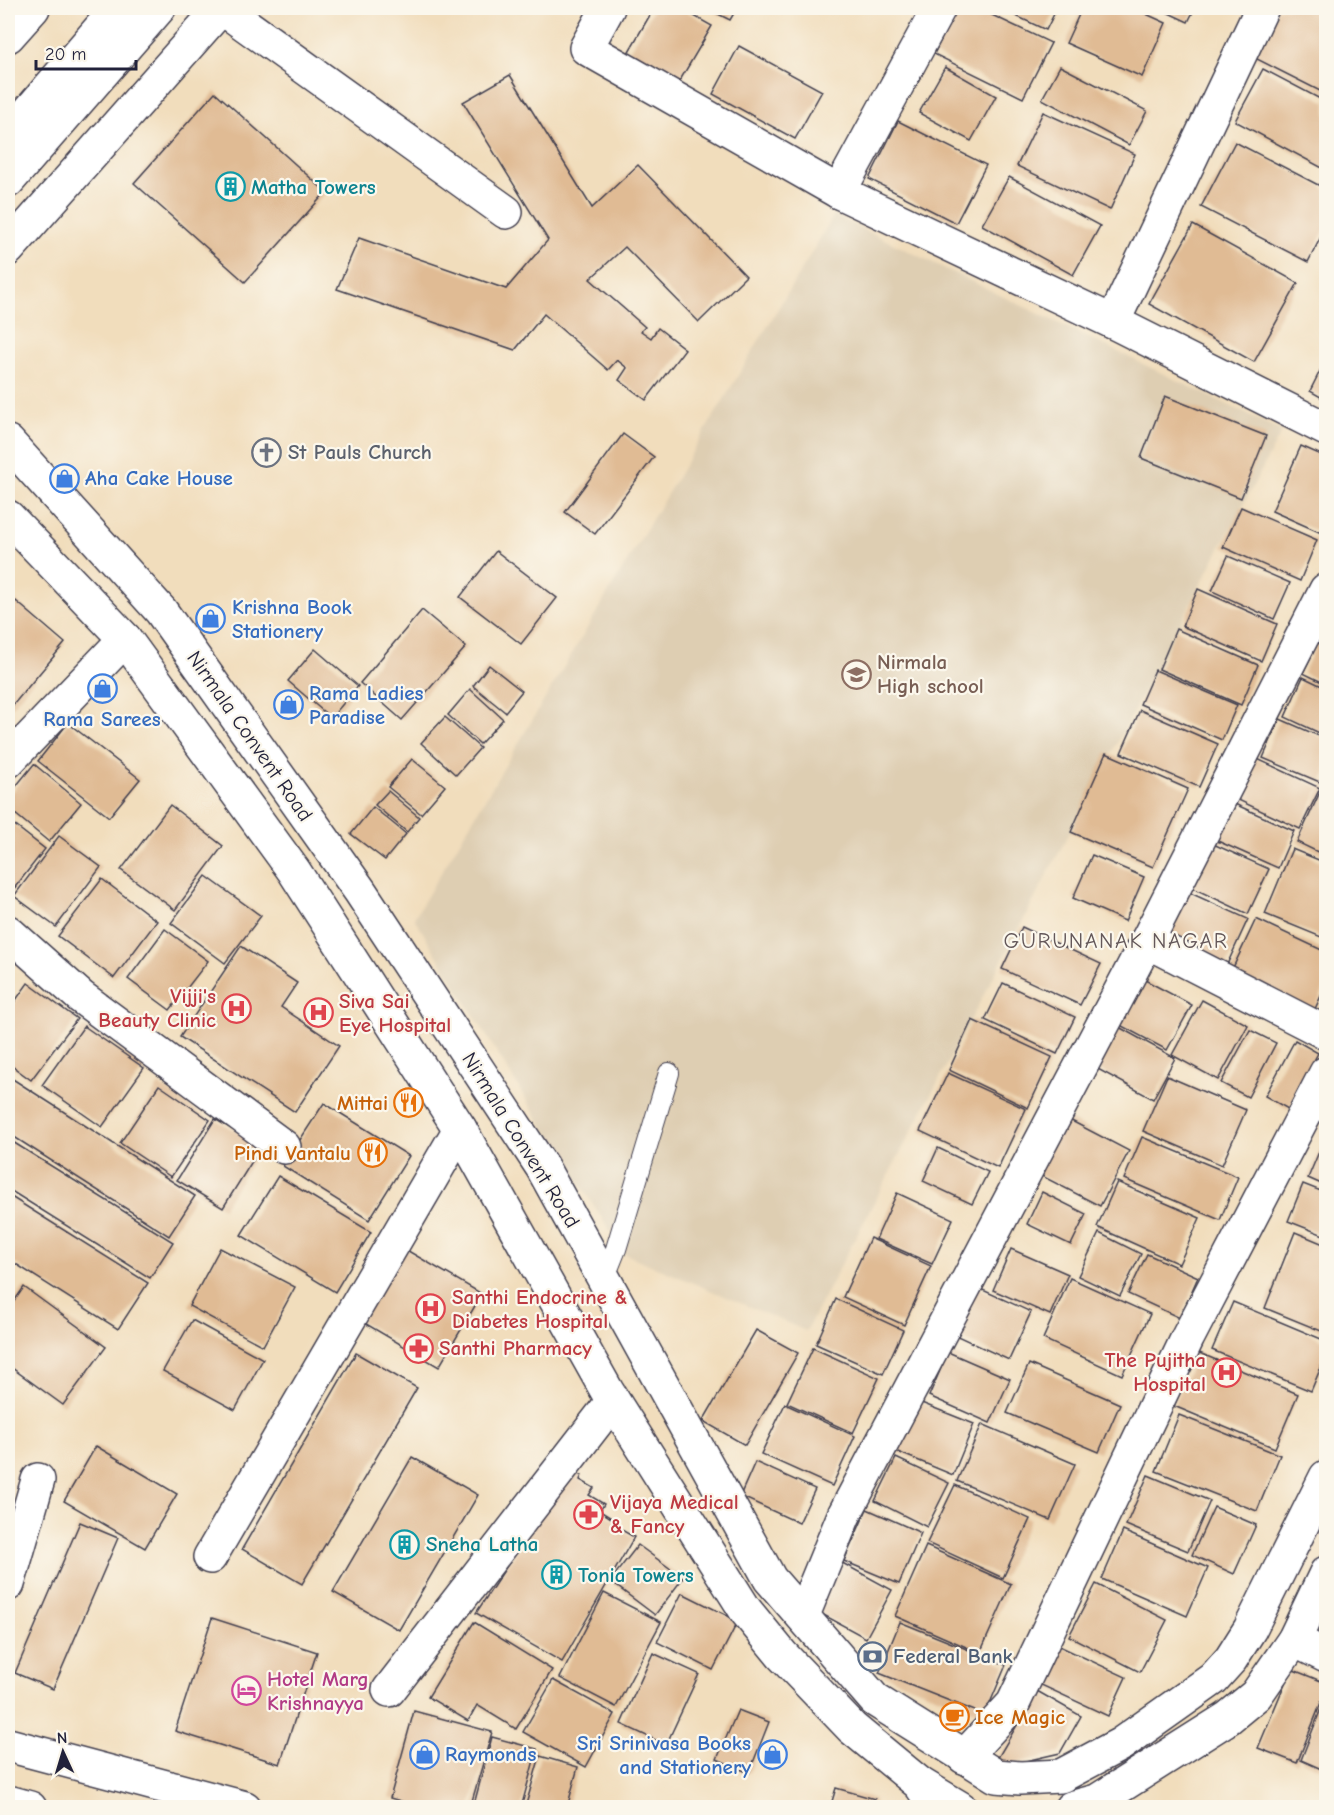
<svg xmlns="http://www.w3.org/2000/svg" width="1334" height="1815" font-family="'Comic Neue',sans-serif">
	<style>
		.built { fill: #deceb2 }
		.building { fill: #e0bb94 }
		.lines { fill: none; stroke-linecap: round; stroke-linejoin: round }
		.service-casing { stroke: #413e4e; stroke-width: 22 }
		.minor-casing { stroke: #413e4e; stroke-width: 36 }
		.tertiary-casing { stroke: #413e4e; stroke-width: 36 }
		.primary-casing { stroke: #413e4e; stroke-width: 36 }
		.trunk-casing { stroke: #413e4e; stroke-width: 36 }
		.service { stroke: #fff; stroke-width: 20 }
		.minor { stroke: #fff; stroke-width: 33 }
		.tertiary { stroke: #fff; stroke-width: 33 }
		.primary { stroke: #fff; stroke-width: 33 }
		.trunk { stroke: #fff; stroke-width: 33 }
		.labels { text-anchor: middle; stroke-width: 4.5; stroke-linejoin: round; paint-order: stroke }
		.culture-label { font-size: 21px; font-weight: bold; fill: #0d838f; stroke: #fbf7ec; text-anchor: start }
		.worship-label { font-size: 21px; font-weight: bold; fill: #5b616d; stroke: #fbf7ec; text-anchor: start }
		.shop-label { font-size: 21px; font-weight: bold; fill: #366cbe; stroke: #fbf7ec; text-anchor: start }
		.education-label { font-size: 21px; font-weight: bold; fill: #785e54; stroke: #fbf7ec; text-anchor: start }
		.street-label { font-size: 21px; fill: #22223b; stroke: #fbf7ec }
		.health-label { font-size: 21px; font-weight: bold; fill: #be3a42; stroke: #fbf7ec; text-anchor: start }
		.food-label { font-size: 21px; font-weight: bold; fill: #c56008; stroke: #fbf7ec; text-anchor: end }
		.service-label { font-size: 21px; font-weight: bold; fill: #4e5e75; stroke: #fbf7ec; text-anchor: start }
		.hotel-label { font-size: 21px; font-weight: bold; fill: #b23c85; stroke: #fbf7ec; text-anchor: start }
		.neighbourhood-label { font-size: 22px; letter-spacing: 1.5px; fill: #64585a; stroke: #fbf7ec }
	</style>
	<rect width="100%" height="100%" fill="#fbf7ec"/>
	<filter id="ink" filterUnits="userSpaceOnUse"><feTurbulence type="fractalNoise" baseFrequency=".0167" numOctaves="2"/><feDisplacementMap in="SourceGraphic" scale="12" xChannelSelector="R" yChannelSelector="G"/><feConvolveMatrix kernelMatrix="1 2 1 2 8 2 1 2 1" color-interpolation-filters="sRGB"/></filter>
	<filter id="wash" filterUnits="userSpaceOnUse"><feTurbulence type="fractalNoise" baseFrequency=".008" numOctaves="4" result="noise"/><feDisplacementMap in="SourceGraphic" scale="24" xChannelSelector="R" yChannelSelector="G"/><feGaussianBlur stdDeviation="1.35" result="paint"/><feColorMatrix in="noise" values="0 0 0 0 0 0 0 0 0 0 0 0 0 0 0 0 0 1.4 0 .05"/><feComposite in="paint" operator="in"/></filter>
	<g filter="url(#wash)">
		<rect width="100%" height="100%" fill="#f1ddbc"/>
		<path class="built" d="M834,215l448,216 -476,900 -181,-77 -90,-140 -121,-196z"/>
		<g id="blocks">
			<g class="building">
				<path d="M654,8h26l32,18 -33,56 -51,-29z"/>
				<path d="M706,8h31l-7,12z"/>
				<path d="M957,8h20l74,35 -28,55 -89,-44z"/>
				<path d="M999,8h58l-11,22z"/>
				<path d="M1082,8h51l33,15 -24,54 -76,-34z"/>
				<path d="M1158,8h37l-7,14z"/>
				<path d="M1278,8h34l14,7v79l-73,-37z"/>
				<path d="M739,46l83,45 -27,48 -82,-45z"/>
				<path d="M1060,66l87,45 -18,34 -87,-46z"/>
				<path d="M945,67l51,29 -25,45 -52,-28z"/>
				<path d="M1263,69l63,33v68l-91,-49z"/>
				<path d="M510,75l82,133 46,-43 108,111 -47,46 -74,-75 -35,32 55,48 -4,4 10,7 7,-10 27,21 -39,51 -27,-20 8,-12 -10,-8 -9,10 -64,-56 -29,36 -178,-61 22,-51 147,51 42,-49 -85,-138z"/>
				<path d="M215,92l111,100 -81,90 -111,-99z"/>
				<path d="M1043,112l92,42 -25,56 -93,-44z"/>
				<path d="M898,121l88,44 -30,58 -87,-44z"/>
				<path d="M1235,142l91,47v38l-18,35 -107,-55z"/>
				<path d="M1009,177l91,49 -27,49 -91,-50z"/>
				<path d="M1193,225l105,58 -44,79 -105,-58z"/>
				<path d="M1326,359v41l-16,-9z"/>
				<path d="M1165,396l101,40 -25,62 -100,-40z"/>
				<path d="M623,434l31,23 -59,77 -30,-22z"/>
				<path d="M1301,446l25,11v78l-54,-24z"/>
				<path d="M1241,507l76,33 -17,41 -77,-34z"/>
				<path d="M496,551l61,47 -36,46 -61,-47z"/>
				<path d="M1228,556l62,27 -16,36 -62,-28z"/>
				<path d="M1198,589l79,35 -16,37 -79,-35z"/>
				<path d="M16,601l49,42 -57,68v-100z"/>
				<path d="M422,610l44,37 -64,73 -42,-37z"/>
				<path d="M1176,629l82,36 -17,40 -82,-36z"/>
				<path d="M1321,636l5,3v45l-23,-11z"/>
				<path d="M315,649l43,37 -27,32 -43,-37z"/>
				<path d="M489,665l33,26 -17,21 -32,-26z"/>
				<path d="M1155,670l82,35 -15,35 -82,-36z"/>
				<path d="M1303,677l23,11v48l-41,-19z"/>
				<path d="M470,689l33,30 -23,25 -32,-29z"/>
				<path d="M1140,710l78,34 -19,43 -78,-34z"/>
				<path d="M445,717l35,31 -24,27 -35,-32z"/>
				<path d="M1280,719l46,20v33l-4,11 -59,-25z"/>
				<path d="M68,723l72,56 -31,38 -71,-56z"/>
				<path d="M1106,753l82,36 -35,78 -82,-35z"/>
				<path d="M1253,757l67,31 -20,41 -66,-31z"/>
				<path d="M412,759l33,27 -24,28 -33,-27z"/>
				<path d="M34,764l47,39 -32,39 -41,-34v-12z"/>
				<path d="M1326,779v77l-29,-14z"/>
				<path d="M388,791l31,26 -12,15 -32,-27z"/>
				<path d="M1228,801l66,30 -16,37 -67,-30z"/>
				<path d="M170,805l53,41 -48,64 -54,-40z"/>
				<path d="M373,807l33,27 -21,26 -34,-26z"/>
				<path d="M8,820l37,29 -33,42 -4,-4z"/>
				<path d="M59,836l42,31 -45,60 -42,-31z"/>
				<path d="M1202,839l67,30 -21,45 -66,-31z"/>
				<path d="M1292,849l34,14v76l-61,-25z"/>
				<path d="M1092,855l52,22 -19,44 -52,-23z"/>
				<path d="M206,876l55,40 -36,47 -54,-40z"/>
				<path d="M102,879l55,42 -43,57 -56,-42z"/>
				<path d="M1177,887l71,32 -24,52 -70,-32z"/>
				<path d="M1256,919l70,33v33l-12,26 -83,-39z"/>
				<path d="M1022,927l79,37 -21,41 -78,-36z"/>
				<path d="M165,929l43,32 -38,49 -42,-31z"/>
				<path d="M241,946l56,37 -16,24 58,39 -44,66 -115,-75z"/>
				<path d="M1145,980l47,25 -25,45 -47,-25z"/>
				<path d="M28,983l49,36 -46,61 -23,-17v-52z"/>
				<path d="M1003,983l72,34 -18,37 -72,-34z"/>
				<path d="M1202,1000l46,25 -30,55 -46,-25z"/>
				<path d="M972,1020l80,37 -24,51 -79,-38z"/>
				<path d="M84,1026l60,42 -42,59 -60,-42z"/>
				<path d="M1117,1026l58,32 -22,41 -59,-32z"/>
				<path d="M1250,1030l26,13 -28,54 -27,-14z"/>
				<path d="M1295,1040l23,13 -30,56 -23,-13z"/>
				<path d="M948,1073l78,36 -28,59 -78,-37z"/>
				<path d="M8,1076l187,120 -26,40 -161,-103z"/>
				<path d="M1167,1076l79,34 -24,55 -79,-34z"/>
				<path d="M159,1085l51,35 -39,57 -51,-34z"/>
				<path d="M324,1103l85,53 -40,64 -86,-54z"/>
				<path d="M1062,1116l67,35 -29,55 -66,-34z"/>
				<path d="M215,1119l46,28 -38,61 -46,-28z"/>
				<path d="M1326,1135v51l-18,-8z"/>
				<path d="M1142,1137l96,40 -18,43 -96,-41z"/>
				<path d="M8,1139l165,103 -23,36 -142,-89z"/>
				<path d="M938,1148l50,24 -16,32 -49,-23z"/>
				<path d="M278,1176l93,56 -36,60 -94,-57z"/>
				<path d="M1117,1182l83,36 -21,46 -82,-37z"/>
				<path d="M1303,1184l23,9v43l-38,-15z"/>
				<path d="M1042,1192l44,22 -15,31 -44,-21z"/>
				<path d="M897,1193l56,26 -21,45 -56,-25z"/>
				<path d="M8,1195l140,88 -30,46 -110,-70z"/>
				<path d="M1295,1232l31,13v88l-61,-25z"/>
				<path d="M1099,1233l42,21 -21,42 -42,-20z"/>
				<path d="M870,1238l61,28 -27,59 -61,-28z"/>
				<path d="M220,1248l75,39 -32,59 -74,-40z"/>
				<path d="M403,1248l79,46 -43,73 -78,-46z"/>
				<path d="M1011,1249l57,25 -18,41 -57,-25z"/>
				<path d="M1147,1254l51,23 -18,41 -52,-24z"/>
				<path d="M1070,1278l80,36 -28,61 -79,-36z"/>
				<path d="M974,1286l57,26 -22,48 -56,-26z"/>
				<path d="M24,1287l82,60 -43,58 -55,-40v-55z"/>
				<path d="M836,1299l67,31 -20,44 -67,-30z"/>
				<path d="M1233,1302l93,39v14l-15,36 -99,-41z"/>
				<path d="M192,1320l71,39 -28,51 -72,-39z"/>
				<path d="M756,1330l42,23 -53,92 -42,-24z"/>
				<path d="M813,1348l66,30 -26,55 -66,-30z"/>
				<path d="M948,1352l62,27 -20,44 -61,-27z"/>
				<path d="M1197,1352l101,42 -23,54 -101,-42z"/>
				<path d="M356,1353l61,35 -115,196 -60,-35z"/>
				<path d="M1029,1364l91,40 -21,48 -92,-39z"/>
				<path d="M914,1400l60,24 -21,51 -60,-25z"/>
				<path d="M785,1404l70,32 -23,50 -71,-32z"/>
				<path d="M1179,1415l101,40 -23,56 -101,-40z"/>
				<path d="M982,1424l93,40 -25,56 -93,-39z"/>
				<path d="M96,1446l81,48 -32,54 -81,-47z"/>
				<path d="M412,1457l66,38 -79,135 -66,-38z"/>
				<path d="M896,1458l53,25 -22,44 -52,-26z"/>
				<path d="M755,1462l60,27 -16,34 -59,-27z"/>
				<path d="M568,1473l14,2 -2,5 14,8 -5,7 15,9 -4,7 16,10 -3,4 21,12 -72,125 -86,-49z"/>
				<path d="M1148,1475l62,26 -22,50 -62,-26z"/>
				<path d="M955,1485l75,34 -27,59 -76,-35z"/>
				<path d="M1214,1507l42,18 -22,49 -42,-19z"/>
				<path d="M867,1509l54,24 -22,51 -55,-23z"/>
				<path d="M80,1522l38,16 -65,151 -38,-16z"/>
				<path d="M1123,1531l85,37 -21,48 -85,-37z"/>
				<path d="M638,1545l45,33 -28,37 -45,-34z"/>
				<path d="M926,1546l85,38 -31,69 -85,-37z"/>
				<path d="M835,1559l57,31 -26,48 -57,-31z"/>
				<path d="M1096,1584l71,36 -27,52 -71,-36z"/>
				<path d="M604,1593l57,29 -45,85 -56,-29z"/>
				<path d="M682,1593l56,28 -25,49 -56,-28z"/>
				<path d="M212,1618l105,34 -37,112 -105,-33z"/>
				<path d="M474,1622l78,48 -36,59 -39,-24 -9,16 -40,-24z"/>
				<path d="M900,1622l106,43 -21,50 -106,-42z"/>
				<path d="M1057,1645l69,32 -18,39 -69,-32z"/>
				<path d="M653,1653l46,21 -33,71 -45,-21z"/>
				<path d="M1291,1669l35,14v7l-29,73 -39,-15z"/>
				<path d="M553,1680l62,34 -29,53 -63,-35z"/>
				<path d="M1037,1691l44,25 -21,37 -56,13 -8,-5z"/>
				<path d="M1324,1701l2,1v69l-25,-11z"/>
				<path d="M738,1710l31,12 -20,51 -32,-14z"/>
				<path d="M414,1711l78,21 -22,76h-46l-34,-10z"/>
				<path d="M492,1737l45,12 -16,59h-48z"/>
				<path d="M540,1756l38,11 -11,41h-42z"/>
				<path d="M836,1788l39,11 -2,9h-43z"/>
			</g>
		</g>
	</g>
	<g filter="url(#ink)">
		<use href="#blocks" fill-opacity="0" stroke="#413e4e" stroke-width="1.5"/>
		<g class="lines">
			<defs>
				<path id="service" d="M604,1279l12,-30 53,-176"/>
				<g id="minor">
					<path d="M222,8l284,204"/>
					<path d="M608,8l-22,40 253,144 274,130 213,107"/>
					<path d="M839,192l100,-184"/>
					<path d="M1113,322l149,-314"/>
					<path d="M8,761l117,-122"/>
					<path d="M8,932l73,65 203,150"/>
					<path d="M1147,941l179,92"/>
					<path d="M210,1557l250,-428"/>
					<path d="M8,1584l30,-104"/>
					<path d="M803,1615l41,-100 303,-574 179,-351"/>
					<path d="M1294,1640l32,16"/>
					<path d="M389,1690l224,-289"/>
					<path d="M964,1757l49,-53 175,-367 138,-264"/>
				</g>
				<g id="tertiary">
					<path d="M8,249l213,-241"/>
					<path d="M8,442l153,169 199,280 182,276 228,412 105,121 121,76 24,2 41,-2 60,-32 92,-65 18,-20 19,-30 76,-152"/>
					<path d="M8,517l117,122 169,232 166,258 147,262 139,220 36,44 70,73 68,56 40,24"/>
					<path d="M1071,1808l26,-7 131,-83 28,-23 38,-55 32,-67"/>
				</g>
				<g id="primary">
					<path d="M8,36l25,-28"/>
					<path d="M8,136l110,-128"/>
					<path d="M8,181l151,-173"/>
				</g>
				<g id="trunk">
					<path d="M8,1745l237,63"/>
					<path d="M920,1784l10,15 -1,9"/>
					<path d="M8,1802l22,6"/>
					<path d="M1106,1808l9,-19"/>
				</g>
			</defs>
			<use href="#service" class="service-casing"/>
			<use href="#minor" class="minor-casing"/>
			<use href="#tertiary" class="tertiary-casing"/>
			<use href="#primary" class="primary-casing"/>
			<use href="#trunk" class="trunk-casing"/>
			<use href="#service" class="service"/>
			<use href="#minor" class="minor"/>
			<use href="#tertiary" class="tertiary"/>
			<use href="#primary" class="primary"/>
			<use href="#trunk" class="trunk"/>
		</g>
	</g>
	<defs>
		<symbol id="building-ring" viewBox="-11 -11 22 22"><circle r="9.5" fill="#fbf7ec" stroke="#0f9aa8" stroke-width="1.5"/><path d="M-4-6H4V6H1V3H-1V6H-4ZM-2.5-4.3h1.7v1.8h-1.7ZM.8-4.3h1.7v1.8H.8ZM-2.5-1h1.7V.8h-1.7ZM.8-1h1.7V.8H.8Z" fill="#0f9aa8"/></symbol>
		<symbol id="church-ring" viewBox="-11 -11 22 22"><circle r="9.5" fill="#fbf7ec" stroke="#6b7280" stroke-width="1.5"/><path d="M-1.2-6h2.4v3.5h3.3v2.4h-3.3V6h-2.4V-.1h-3.3v-2.4h3.3Z" fill="#6b7280"/></symbol>
		<symbol id="shop-ring" viewBox="-11 -11 22 22"><circle r="9.5" fill="#fbf7ec" stroke="#3f7fe0" stroke-width="1.5"/><path d="M-5-2.5h2.3a2.7 3.5 0 0 1 5.4 0H5L5.5 6h-11ZM-1.5-2.5h3a1.5 2.3 0 0 0-3 0Z" fill="#3f7fe0"/></symbol>
		<symbol id="school-ring" viewBox="-11 -11 22 22"><circle r="9.5" fill="#fbf7ec" stroke="#8d6e63" stroke-width="1.5"/><path d="M0-5L7-2L0 1L-7-2ZM-4 1L0 2.5L4 1V4Q0 6-4 4Z" fill="#8d6e63"/></symbol>
		<symbol id="hospital-ring" viewBox="-11 -11 22 22"><circle r="9.5" fill="#fbf7ec" stroke="#e0444e" stroke-width="1.5"/><path d="M-5-5h3v3.5h4V-5h3V5h-3V1.5h-4V5h-3Z" fill="#e0444e"/></symbol>
		<symbol id="restaurant-ring" viewBox="-11 -11 22 22"><circle r="9.5" fill="#fbf7ec" stroke="#e8710a" stroke-width="1.5"/><path d="M-5-6h1v4h1v-4h1v4h1v-4h1v5L-1.5 .5V6h-2V.5L-5-1ZM5-6V6H3V1.5H1.5Q1.5-4 5-6Z" fill="#e8710a"/></symbol>
		<symbol id="pharmacy-ring" viewBox="-11 -11 22 22"><circle r="9.5" fill="#fbf7ec" stroke="#e0444e" stroke-width="1.5"/><path d="M-2-6h4v4h4v4h-4v4h-4v-4h-4v-4h4Z" fill="#e0444e"/></symbol>
		<symbol id="bank-ring" viewBox="-11 -11 22 22"><circle r="9.5" fill="#fbf7ec" stroke="#5c6f8a" stroke-width="1.5"/><path d="M-6-4H6V4H-6ZM0-2.3a2.3 2.3 0 1 0 0 4.6a2.3 2.3 0 1 0 0-4.6Z" fill="#5c6f8a"/></symbol>
		<symbol id="hotel-ring" viewBox="-11 -11 22 22"><circle r="9.5" fill="#fbf7ec" stroke="#d1479c" stroke-width="1.5"/><path d="M-6-4.5h1.5V1H6V5H4.5V3h-9V5H-6ZM-4 0a1.8 1.8 0 1 1 3.6 0ZM.5 0V-2.5h3Q6-2.5 6 0Z" fill="#d1479c"/></symbol>
		<symbol id="cafe-ring" viewBox="-11 -11 22 22"><circle r="9.5" fill="#fbf7ec" stroke="#e8710a" stroke-width="1.5"/><path d="M-5.5-4.5H6V0H3Q3 3.5 0 3.5H-2.5Q-5.5 3.5-5.5 0ZM3-3.2v2h1.7v-2ZM-6 4.5H4V6H-6Z" fill="#e8710a"/></symbol>
	</defs>
	<g fill-rule="evenodd">
		<use href="#building-ring" x="214" y="170" width="33" height="33"/>
		<use href="#church-ring" x="250" y="436" width="33" height="33"/>
		<use href="#shop-ring" x="48" y="462" width="33" height="33"/>
		<use href="#shop-ring" x="194" y="602" width="33" height="33"/>
		<use href="#school-ring" x="840" y="658" width="33" height="33"/>
		<use href="#shop-ring" x="86" y="672" width="33" height="33"/>
		<use href="#shop-ring" x="272" y="688" width="33" height="33"/>
		<use href="#hospital-ring" x="220" y="992" width="33" height="33"/>
		<use href="#hospital-ring" x="302" y="996" width="33" height="33"/>
		<use href="#restaurant-ring" x="392" y="1086" width="33" height="33"/>
		<use href="#restaurant-ring" x="356" y="1136" width="33" height="33"/>
		<use href="#hospital-ring" x="414" y="1292" width="33" height="33"/>
		<use href="#pharmacy-ring" x="402" y="1332" width="33" height="33"/>
		<use href="#hospital-ring" x="1210" y="1356" width="33" height="33"/>
		<use href="#pharmacy-ring" x="572" y="1498" width="33" height="33"/>
		<use href="#building-ring" x="388" y="1528" width="33" height="33"/>
		<use href="#building-ring" x="540" y="1558" width="33" height="33"/>
		<use href="#bank-ring" x="856" y="1640" width="33" height="33"/>
		<use href="#hotel-ring" x="230" y="1674" width="33" height="33"/>
		<use href="#cafe-ring" x="938" y="1700" width="33" height="33"/>
		<use href="#shop-ring" x="408" y="1738" width="33" height="33"/>
		<use href="#shop-ring" x="756" y="1738" width="33" height="33"/>
	</g>
	<g class="labels">
		<g class="culture-label">
			<text x="251" y="194">Matha Towers</text>
			<text x="426" y="1551">Sneha Latha</text>
			<text x="578" y="1582">Tonia Towers</text>
		</g>
		<g class="worship-label">
			<text x="288" y="459">St Pauls Church</text>
		</g>
		<g class="shop-label">
			<text x="85" y="485">Aha Cake House</text>
			<text x="232" y="614">Krishna Book<tspan x="232" dy="24">Stationery</tspan></text>
			<text x="309" y="700">Rama Ladies<tspan x="309" dy="24">Paradise</tspan></text>
			<text x="102" y="726" text-anchor="middle">Rama Sarees</text>
			<text x="751" y="1750" text-anchor="end">Sri Srinivasa Books<tspan x="751" dy="24">and Stationery</tspan></text>
			<text x="445" y="1761">Raymonds</text>
		</g>
		<g class="education-label">
			<text x="877" y="669">Nirmala<tspan x="877" dy="24">High school</tspan></text>
		</g>
		<g class="street-label">
			<text transform="translate(250 736) rotate(55)" y="7">Nirmala Convent Road</text>
			<text transform="translate(521 1140) rotate(58)" y="7">Nirmala Convent Road</text>
		</g>
		<g class="health-label">
			<text x="216" y="1003" text-anchor="end">Vijji's<tspan x="216" dy="24">Beauty Clinic</tspan></text>
			<text x="339" y="1008">Siva Sai<tspan x="339" dy="24">Eye Hospital</tspan></text>
			<text x="452" y="1304">Santhi Endocrine &amp;<tspan x="452" dy="24">Diabetes Hospital</tspan></text>
			<text x="439" y="1355">Santhi Pharmacy</text>
			<text x="1206" y="1367" text-anchor="end">The Pujitha<tspan x="1206" dy="24">Hospital</tspan></text>
			<text x="610" y="1509">Vijaya Medical<tspan x="610" dy="24">&amp; Fancy</tspan></text>
		</g>
		<g class="food-label">
			<text x="388" y="1110">Mittai</text>
			<text x="351" y="1160">Pindi Vantalu</text>
			<text x="975" y="1724" text-anchor="start">Ice Magic</text>
		</g>
		<g class="service-label">
			<text x="893" y="1663">Federal Bank</text>
		</g>
		<g class="hotel-label">
			<text x="267" y="1686">Hotel Marg<tspan x="267" dy="24">Krishnayya</tspan></text>
		</g>
		<g class="neighbourhood-label">
			<text x="1116" y="948">GURUNANAK NAGAR</text>
		</g>
	</g>
	<rect width="1334" height="1815" fill="none" stroke="#fbf7ec" stroke-width="30"/>
	<g transform="translate(63 1752) rotate(356)" stroke="#fbf7ec" stroke-width="4.5" paint-order="stroke">
	<path d="M0-4.5L10 22L0 15L-10 22Z" fill="#22223b"/>
	<text y="-9" font-size="16" font-weight="bold" text-anchor="middle" fill="#22223b">N</text>
	</g>
	<path d="M36 60v9h100v-9" fill="none" stroke="#22223b" stroke-width="3"/>
	<text x="45" y="60" font-size="18" fill="#22223b" stroke="#fbf7ec" stroke-width="4.5" paint-order="stroke">20 m</text>
</svg>
